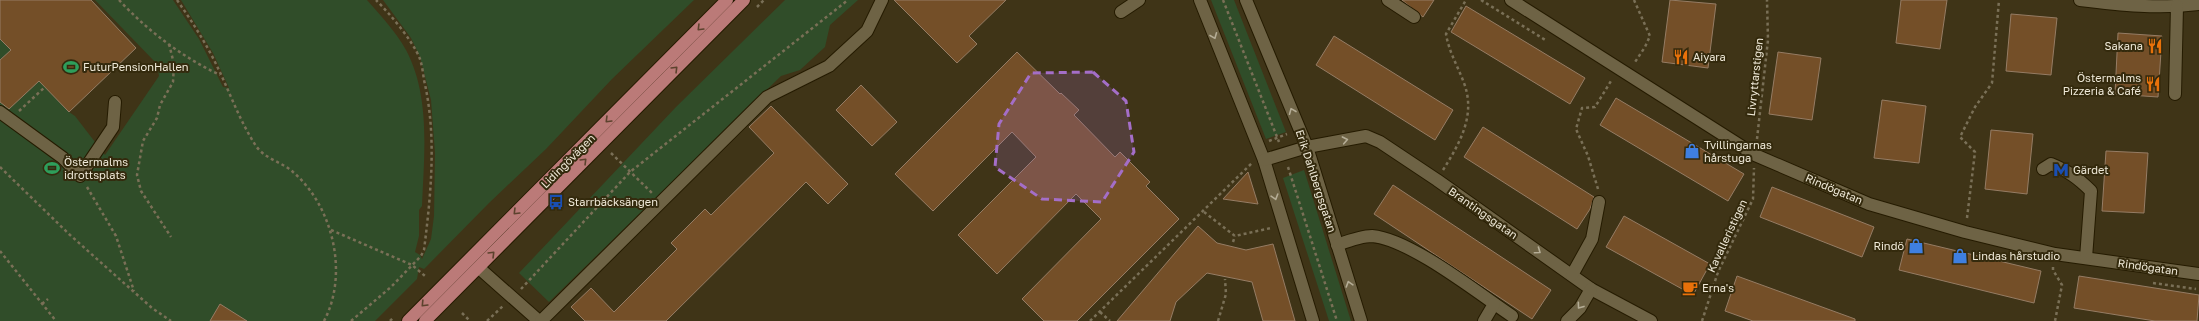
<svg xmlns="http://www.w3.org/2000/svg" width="2199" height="321" font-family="'Golos Text',sans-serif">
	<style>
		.green { fill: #304d29 }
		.building { fill: #744f28; stroke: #957c64 }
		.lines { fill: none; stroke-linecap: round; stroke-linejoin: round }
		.minor-casing { stroke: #251b00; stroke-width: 14 }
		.major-casing { stroke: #251b00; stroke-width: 14 }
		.path { stroke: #7a7057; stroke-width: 2.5; stroke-dasharray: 3 3; stroke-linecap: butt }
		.minor { stroke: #6e6345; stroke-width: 12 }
		.major { stroke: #bb7a78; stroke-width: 12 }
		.oneway { stroke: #5c422d }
		.oneway2 { stroke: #b5ad96 }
		.marked { fill: #a46ec8; fill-opacity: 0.2; stroke: #a46ec8; stroke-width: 3; stroke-dasharray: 8 5; stroke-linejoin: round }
		.labels { text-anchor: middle; stroke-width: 4; stroke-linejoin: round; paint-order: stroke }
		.poi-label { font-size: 11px; fill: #efe9d8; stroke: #342a0d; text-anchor: start }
		.street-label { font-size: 11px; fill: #efe9d8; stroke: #342a0d }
	</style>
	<rect width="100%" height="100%" fill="#3f3417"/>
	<g class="green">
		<path d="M0,0h91l45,48 -67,64 6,4 30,39 54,-79 -2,-12 -62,-64h78l26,39 24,48 6,1 -16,-35 -32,-53h186c14,16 29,32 39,50 25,47 18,106 16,156l-3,4v26l-4,16 5,3 2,4 9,-20 3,-23 1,-63 -4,-53 -11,-43 -9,-19 -28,-38h311l-82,79 -66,70 -57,54 -60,61 -5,5 -5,-2 -2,12 -42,42h-375z"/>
		<path d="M785,0h73l-28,25 -5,22 -25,23 -19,6 -232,226 -30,-29 157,-166z"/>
		<path d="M1211,0h23l52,132 -20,7z"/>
		<path d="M1304,170l47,151h-22l-46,-143z"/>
	</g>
	<g class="building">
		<path d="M0,0h91l45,48 -67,64 -30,-31 -30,28 -9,-7v-42l11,-10 -11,-11z"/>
		<path d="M894,0h112l-37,36 8,8 -20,19z"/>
		<path d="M1402,0h32l-11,17z"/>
		<path d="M1670,0l46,4 -8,64 -46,-6z"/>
		<path d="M1901,0h46l-7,49 -44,-6z"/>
		<path d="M1466,6l119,72 -15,26 -119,-72z"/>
		<path d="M2011,14l46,4 -6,57 -45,-4z"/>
		<path d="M2118,33l44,3 -4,61 -43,-3z"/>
		<path d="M1334,36l119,74 -18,30 -119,-75z"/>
		<path d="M1017,52l43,42 1,-1 18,17 -5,5 41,42 5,-5 30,30 -4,4 33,33 -102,102h-33l-22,-22 79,-80 -25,-25 -79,80 -39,-39 78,-78 -24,-25 -79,79 -38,-37z"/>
		<path d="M1778,52l43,6 -9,62 -43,-6z"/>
		<path d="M861,85l36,37 -25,24 -36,-36z"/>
		<path d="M1616,98l128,76 -16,27 -128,-76z"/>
		<path d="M1882,100l44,6 -7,57 -45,-5z"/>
		<path d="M771,106l77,78 -20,20 -22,-22 -140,139h-81l-14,-14 20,-19 23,24 63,-63 -6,-6 34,-34 6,6 63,-62 -25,-26z"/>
		<path d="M1483,127l111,70 -4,12 -13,20 -113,-72z"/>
		<path d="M1991,130l42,4 -6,60 -42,-5z"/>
		<path d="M2106,151l42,2 -4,60 -42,-2z"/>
		<path d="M1248,172l10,32 -35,-5z"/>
		<path d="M1393,185l158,105 -19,29 -158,-105z"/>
		<path d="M1772,187l102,40 -12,30 -102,-40z"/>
		<path d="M1624,216l86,48 -17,31 -87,-48z"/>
		<path d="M1198,226l19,17 29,7 27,-6 22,77h-32l-11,-39 -45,-9 -31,29 -6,19h-53z"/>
		<path d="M1907,239l134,32 -7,32 -135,-33z"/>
		<path d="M1737,276l118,43v2h-102l-28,-10z"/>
		<path d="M2079,276l120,19 -2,26h-42l-81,-13z"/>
		<path d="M220,304l27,17h-37z"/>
	</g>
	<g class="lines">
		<defs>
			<g id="minor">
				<path d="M1200,0l64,160 49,161"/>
				<path d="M1246,0l61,147 54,174"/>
				<path d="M1388,0l26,17"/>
				<path d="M1511,0l244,155 114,49 96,28 90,22 144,20"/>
				<path d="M2080,0c40,5 79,9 119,4"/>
				<path d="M1121,12l18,-12"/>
				<path d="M2175,94l2,-88"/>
				<path d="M0,112l63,46 17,18 33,-49 2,-25"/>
				<path d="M1264,160l43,-13 59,-11 14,6 57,38 154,109 60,32"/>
				<path d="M2043,169l8,-5c17,7 27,14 40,27l-5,67"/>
				<path d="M1337,245c11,-4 24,-9 35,-9 38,3 107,58 140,80"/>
				<path d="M479,268l60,53"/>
				<path d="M1572,275l20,-36 7,-37"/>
				<path d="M541,321l226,-224 62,-31 38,-35 15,-31"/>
				<path d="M1484,321l10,-17"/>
				<path d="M1567,321l13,-13 11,-19"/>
			</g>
			<g id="major">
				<path d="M408,321l319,-321"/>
				<path d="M425,321l319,-321"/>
			</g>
		</defs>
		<use href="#minor" class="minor-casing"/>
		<use href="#major" class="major-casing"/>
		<g class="path">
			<path d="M119,0c29,31 63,57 101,75"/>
			<path d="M177,0c14,20 27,40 38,62 14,28 24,58 41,84 9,13 26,16 37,26 40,34 56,102 31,149"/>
			<path d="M1223,0l56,142"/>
			<path d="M1481,0l66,41"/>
			<path d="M1634,0l16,36 -5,11 -10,15"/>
			<path d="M757,7l7,-7"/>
			<path d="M169,44l5,20 -1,18 -13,23 -3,13 -14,23 -6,34 4,16 30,46"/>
			<path d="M19,111l26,-24"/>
			<path d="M1757,139l11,-99 -1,-40"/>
			<path d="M1269,141l18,-7"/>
			<path d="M611,153l41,40"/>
			<path d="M0,167l70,68 82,73 19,13"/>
			<path d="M1288,167l49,154"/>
			<path d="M1443,170c17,-27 33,-55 21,-87 -6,-16 -15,-31 -18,-49l20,-34"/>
			<path d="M87,187l29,49 18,55"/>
			<path d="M1598,189l-10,-33 -12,-27 6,-21 13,-1 16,-26"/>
			<path d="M1204,212l31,24 36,-8"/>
			<path d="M1967,218l8,-66 -15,-15 15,-30 17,-24 7,-83"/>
			<path d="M331,230l81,35 13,11"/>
			<path d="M1233,242l2,-6"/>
			<path d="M0,251l56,70"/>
			<path d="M2053,267v3l9,15 -7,36"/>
			<path d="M2153,283l43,6"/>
			<path d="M521,289l109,-117 218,-172"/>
			<path d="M42,304l6,-5"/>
			<path d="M1100,312l10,9"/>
			<path d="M462,313l8,8"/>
			<path d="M351,321l40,-34 30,-31 3,-6c7,-56 13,-114 0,-170 -1,-7 -2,-15 -4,-21 -7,-18 -30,-45 -44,-59"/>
			<path d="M390,321l4,-4"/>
			<path d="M487,321l16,-15"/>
			<path d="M1090,321l162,-158"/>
			<path d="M1218,321l8,-27 -1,-15"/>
			<path d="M1702,321l16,-49 35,-73 1,-31"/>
		</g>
		<use href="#minor" class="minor"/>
		<use href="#major" class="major"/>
	</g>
	<defs><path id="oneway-chevron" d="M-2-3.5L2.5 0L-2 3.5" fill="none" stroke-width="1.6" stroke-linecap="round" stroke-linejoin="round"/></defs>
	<g class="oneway">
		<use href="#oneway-chevron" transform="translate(700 28) rotate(135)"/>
		<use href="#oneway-chevron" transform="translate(675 69) rotate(-45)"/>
		<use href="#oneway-chevron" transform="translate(608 120) rotate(135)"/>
		<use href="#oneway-chevron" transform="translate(584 161) rotate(-45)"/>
		<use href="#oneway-chevron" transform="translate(516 212) rotate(135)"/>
		<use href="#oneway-chevron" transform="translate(492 254) rotate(-45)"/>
		<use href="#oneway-chevron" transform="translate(424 304) rotate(134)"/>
	</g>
	<g class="oneway2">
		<use href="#oneway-chevron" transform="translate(1214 36) rotate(68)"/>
		<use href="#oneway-chevron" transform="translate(1292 111) rotate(-112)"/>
		<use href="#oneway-chevron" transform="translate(1345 140) rotate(-11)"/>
		<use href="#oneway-chevron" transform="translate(1275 197) rotate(73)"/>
		<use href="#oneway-chevron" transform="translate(1538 251) rotate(35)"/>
		<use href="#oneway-chevron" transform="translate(1349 284) rotate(-107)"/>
		<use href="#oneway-chevron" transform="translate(1580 306) rotate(126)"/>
	</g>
	<path class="marked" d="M1093,72l33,29 8,51 -32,50 -60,-3 -47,-32 4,-43 32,-51z"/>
	<defs>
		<symbol id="restaurant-bare" viewBox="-9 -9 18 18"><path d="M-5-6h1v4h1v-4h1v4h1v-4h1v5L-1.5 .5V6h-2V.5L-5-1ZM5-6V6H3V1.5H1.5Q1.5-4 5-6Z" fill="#e8710a" stroke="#342a0d" stroke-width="2.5" paint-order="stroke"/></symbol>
		<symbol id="stadium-bare" viewBox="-9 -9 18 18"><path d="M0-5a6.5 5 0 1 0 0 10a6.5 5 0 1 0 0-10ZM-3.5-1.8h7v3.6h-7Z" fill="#2e9e5b" stroke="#342a0d" stroke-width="2.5" paint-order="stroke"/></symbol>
		<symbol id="shop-bare" viewBox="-9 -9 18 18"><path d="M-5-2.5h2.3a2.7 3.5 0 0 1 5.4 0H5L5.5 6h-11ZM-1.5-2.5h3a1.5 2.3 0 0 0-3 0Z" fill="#3f7fe0" stroke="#342a0d" stroke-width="2.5" paint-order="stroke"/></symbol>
		<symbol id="metro-bare" viewBox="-9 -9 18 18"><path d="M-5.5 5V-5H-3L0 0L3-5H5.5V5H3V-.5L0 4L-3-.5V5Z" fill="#1a4fb4" stroke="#342a0d" stroke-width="2.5" paint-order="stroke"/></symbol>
		<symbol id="bus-bare" viewBox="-9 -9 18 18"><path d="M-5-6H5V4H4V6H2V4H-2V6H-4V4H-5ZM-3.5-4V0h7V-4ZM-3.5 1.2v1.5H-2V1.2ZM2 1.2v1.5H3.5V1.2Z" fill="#1a4fb4" stroke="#342a0d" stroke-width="2.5" paint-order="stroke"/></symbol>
		<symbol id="cafe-bare" viewBox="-9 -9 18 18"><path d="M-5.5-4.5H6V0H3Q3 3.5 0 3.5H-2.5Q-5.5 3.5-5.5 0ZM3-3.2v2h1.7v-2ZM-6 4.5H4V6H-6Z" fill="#e8710a" stroke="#342a0d" stroke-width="2.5" paint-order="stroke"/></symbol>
	</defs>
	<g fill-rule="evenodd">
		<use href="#restaurant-bare" x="2144" y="35" width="22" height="22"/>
		<use href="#restaurant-bare" x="1670" y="46" width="22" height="22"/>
		<use href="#stadium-bare" x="60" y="56" width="22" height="22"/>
		<use href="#restaurant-bare" x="2142" y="73" width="22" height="22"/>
		<use href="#shop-bare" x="1681" y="140" width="22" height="22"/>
		<use href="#stadium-bare" x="41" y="157" width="22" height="22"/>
		<use href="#metro-bare" x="2050" y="159" width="22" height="22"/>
		<use href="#bus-bare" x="545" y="191" width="22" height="22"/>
		<use href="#shop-bare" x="1905" y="235" width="22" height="22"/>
		<use href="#shop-bare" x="1949" y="245" width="22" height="22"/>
		<use href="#cafe-bare" x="1679" y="277" width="22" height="22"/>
	</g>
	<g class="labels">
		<g class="poi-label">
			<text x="2143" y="50" text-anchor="end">Sakana</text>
			<text x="1693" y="61">Aiyara</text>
			<text x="83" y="71">FuturPensionHallen</text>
			<text x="2141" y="82" text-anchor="end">Östermalms<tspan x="2141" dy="13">Pizzeria &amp; Café</tspan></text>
			<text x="1704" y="149">Tvillingarnas<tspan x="1704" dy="13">hårstuga</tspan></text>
			<text x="64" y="166">Östermalms<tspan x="64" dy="13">idrottsplats</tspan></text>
			<text x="2073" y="174">Gärdet</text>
			<text x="568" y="206">Starrbäcksängen</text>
			<text x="1904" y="250" text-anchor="end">Rindö</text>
			<text x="1972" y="260">Lindas hårstudio</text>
			<text x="1702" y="292">Erna's</text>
		</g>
		<g class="street-label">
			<text transform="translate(1755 77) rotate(-84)" y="4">Livryttarstigen</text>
			<text transform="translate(568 161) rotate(-45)" y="4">Lidingövägen</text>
			<text transform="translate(1316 181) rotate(72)" y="4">Erik Dahlbergsgatan</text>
			<text transform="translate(1834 189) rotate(23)" y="4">Rindögatan</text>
			<text transform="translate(1483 213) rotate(35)" y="4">Brantingsgatan</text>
			<text transform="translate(1727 236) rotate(-65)" y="4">Kavalleristigen</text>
			<text transform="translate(2148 267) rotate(8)" y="4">Rindögatan</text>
		</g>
	</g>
</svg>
